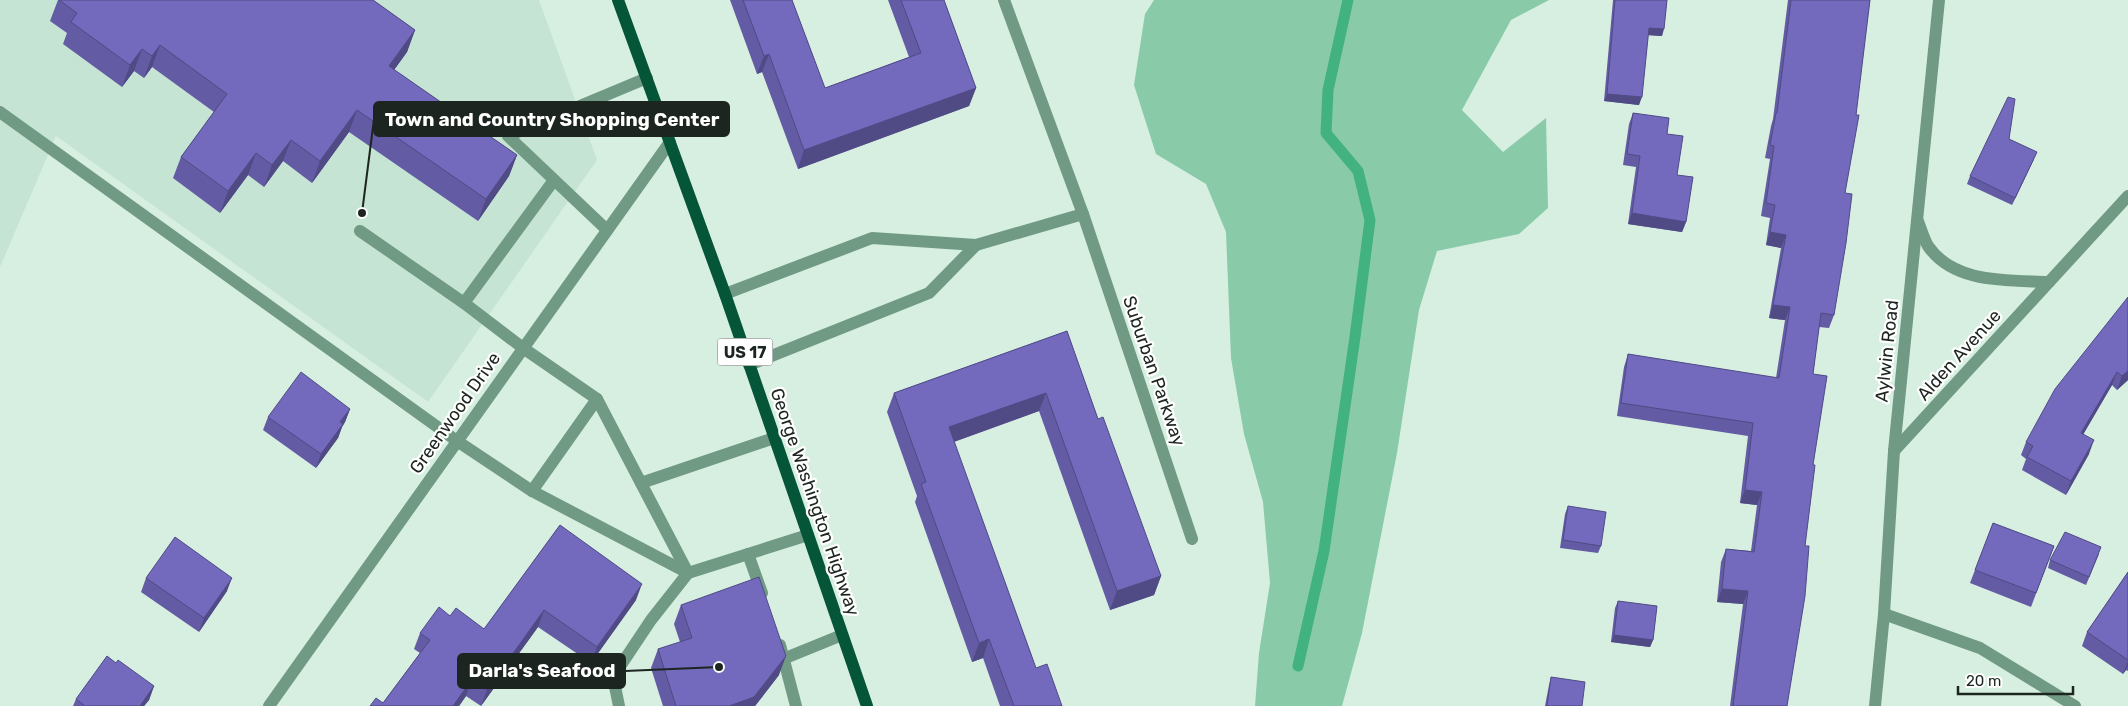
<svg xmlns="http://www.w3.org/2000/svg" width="2128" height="706" font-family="Rubik,sans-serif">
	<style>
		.built { fill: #c6e4d3 }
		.green { fill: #89caa8 }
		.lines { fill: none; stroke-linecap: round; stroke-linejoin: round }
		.stream { stroke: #41b280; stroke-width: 11 }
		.minor { stroke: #709a83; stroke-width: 12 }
		.major { stroke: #055538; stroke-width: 12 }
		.wall { fill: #635ba3 }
		.shaded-wall { fill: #504a85 }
		.building { fill: #736abe; stroke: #504a85 }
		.labels { text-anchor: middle; stroke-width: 4.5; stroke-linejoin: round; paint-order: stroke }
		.shield { fill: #fff; stroke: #606663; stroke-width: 1 }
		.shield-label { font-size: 16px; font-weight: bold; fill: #1c2520 }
		.street-label { font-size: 18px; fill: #1c2520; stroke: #fff }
		.leader { fill: none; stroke: #1c2520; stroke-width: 2 }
		.callout-dot { fill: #1c2520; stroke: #fff; stroke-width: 2 }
		.callout { fill: #1c2520; stroke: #1c2520; stroke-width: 2 }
		.callout-label { font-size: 19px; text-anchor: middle; font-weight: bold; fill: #fff }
	</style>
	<rect width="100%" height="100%" fill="#d7efe1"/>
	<path class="built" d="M0,0h539l58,160 -169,242 -372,-266 -56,131z"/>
	<path class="green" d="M1154,0h395l-38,20 -49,90 41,42 43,-34 2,90 -29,26 -82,17 -18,59 -22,143 -35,180 -20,73h-87l4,-53 11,-70 -7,-81 -19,-68 -13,-76 -5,-126 -20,-48 -50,-30 -22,-69 11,-71z"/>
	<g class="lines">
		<path class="stream" d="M1298,666l26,-115 31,-214 15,-117 -12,-49 -32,-38 2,-43 20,-90"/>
		<g class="minor">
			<path d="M1004,0l79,214 109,325"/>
			<path d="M0,112l457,329 75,50 156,82 120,-38"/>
			<path d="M554,180l-90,123 59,45 74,51 91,174 -37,47 -38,57 6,29"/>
			<path d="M1918,221c3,8 6,18 10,25 26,38 80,34 121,36"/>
			<path d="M607,230l-99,-94 139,-58"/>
			<path d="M360,231l104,72"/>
			<path d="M976,245l107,-31"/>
			<path d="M725,294l147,-56 104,7 -47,48 -180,72"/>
			<path d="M1894,451l234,-255"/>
			<path d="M641,483l133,-45"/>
			<path d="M532,491l65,-92"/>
			<path d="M748,554l14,39"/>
			<path d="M1884,614l96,34 95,58"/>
			<path d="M780,645l16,61"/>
			<path d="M783,659l59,-24"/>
			<path d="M269,706l401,-564"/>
			<path d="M1875,706l9,-92 10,-163 45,-451"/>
		</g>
		<path class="major" d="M618,0l107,294 142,412"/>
	</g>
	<g class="wall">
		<path d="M58,0h315l42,30 -8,22 -13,18 123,85 -8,21 -31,45 -129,-89 -37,51 -29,-22 -19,26 -16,-12 -28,38 -47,-35 8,-21 33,-45 -62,-45 -8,11 -10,-7 -12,16 -59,-43 4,-11 -17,-12z"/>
		<path d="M730,0h62l33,88 84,-31 -21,-57h56l32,88 -7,18 -171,63 -36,-97 -5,2z"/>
		<path d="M1613,0h54l-5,36 -14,-1 -9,70 -35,-4z"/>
		<path d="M1788,0h82l-25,193 -11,122 -5,13 -10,-1 -6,47 -8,172 -18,160h-57l13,-102 -26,-2 4,-40 5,-13 25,2 6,-46 -17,-2 8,-67 -131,-20 7,-49 4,-13 148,24 9,-58 -16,-2 12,-70 -15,-3 4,-27 -9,-2 9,-57 -5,-1 6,-32 2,-7z"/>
		<path d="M1633,113l34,21 10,41 9,47 -4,10 -54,-8 8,-57 -13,-2 6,-41z"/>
		<path d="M2009,139l25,20 -22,46 -45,-21 3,-8z"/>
		<path d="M2128,297v83l-11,10 -5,-5 -29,49 6,20 -23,41 -44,-25 4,-11 -5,-4 5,-13z"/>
		<path d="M1067,331l31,88 63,157 -7,19 -44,15 -71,-199 -85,31 82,226 26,38h-62l-17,-48 -11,4 -57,-160 2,-6 -30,-84 7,-19z"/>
		<path d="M350,409l-5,13 -3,5 -4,11 -22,30 -53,-38 5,-13z"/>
		<path d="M1568,506l33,40 -3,7 -38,-5 5,-34z"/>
		<path d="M1993,523l61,23 -23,61 -61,-24z"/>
		<path d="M560,525l76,75 -45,63 -53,-36 -57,79 -15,-10 -7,10h-89l13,-3 37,-50 -6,-4 6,-16 30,-17 34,13z"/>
		<path d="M2099,554l-13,31 -38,-17 2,-8z"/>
		<path d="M2128,572v99l-2,-1 -3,4 -41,-28 5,-14z"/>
		<path d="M146,578l81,13 -28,41 -58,-40z"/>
		<path d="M1618,601l35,39 -3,7 -39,-5 4,-34z"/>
		<path d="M681,605l98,70 -24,31h-92l-12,-38 7,-19 22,-7 -6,-18z"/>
		<path d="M116,663l38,23 -5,14 -5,6h-71l3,-7z"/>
		<path d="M1551,677l31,29h-37l4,-21z"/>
	</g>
	<g class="shaded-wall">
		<path d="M1649,28l15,1 -2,7 -16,-1z"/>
		<path d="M415,30l-8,22 -26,36 8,-22z"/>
		<path d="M160,45l-8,22 -8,11 8,-22z"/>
		<path d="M142,49l-8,22 -12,16 8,-22z"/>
		<path d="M769,54l-7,18 -5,2 7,-18z"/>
		<path d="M976,88l-7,18 -171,63 6,-19z"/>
		<path d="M1607,94l35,3 -3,8 -35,-4z"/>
		<path d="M357,110l-8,22 -37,51 8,-22z"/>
		<path d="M291,140l-8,21 -19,26 8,-22z"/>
		<path d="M2037,152l-3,7 -22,46 3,-7z"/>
		<path d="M256,153l-8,22 -28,38 8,-22z"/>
		<path d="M517,155l-8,21 -31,45 8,-22z"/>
		<path d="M1632,213l54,9 -4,10 -54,-8z"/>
		<path d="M1770,232l16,3 -5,13 -15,-3z"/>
		<path d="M1773,305l17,2 -5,13 -16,-2z"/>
		<path d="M2128,371v9l-11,10 5,-14z"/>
		<path d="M2117,372l-5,13 -36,62 5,-14z"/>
		<path d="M1046,393l-7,18 -97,35 7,-19z"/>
		<path d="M350,409l-5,13 -3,5 -4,11 -22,30 5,-14 19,-32z"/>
		<path d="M2094,440l-5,14 -23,41 5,-14z"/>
		<path d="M1745,490l17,2 -5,13 -17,-2z"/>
		<path d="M1161,576l-7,19 -44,15 7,-19z"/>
		<path d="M232,578l-5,13 -28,41 5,-14z"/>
		<path d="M642,584l-6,16 -45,63 6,-16z"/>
		<path d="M1722,589l26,2 -5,13 -26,-2z"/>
		<path d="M544,610l-6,17 -57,79 6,-16z"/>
		<path d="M1614,635l39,5 -3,7 -39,-5z"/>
		<path d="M989,639l-6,19 -11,4 7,-19z"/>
		<path d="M786,656l-7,19 -24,31h-26z"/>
		<path d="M2128,661v4l-2,5 -3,4z"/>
		<path d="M472,679l-6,17 -7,10h-6z"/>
		<path d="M154,686l-5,14 -5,6h-4z"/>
	</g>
	<g class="building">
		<path d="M59,0h314l42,30 -26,36 128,89 -31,44 -129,-89 -37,51 -29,-21 -19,25 -16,-12 -28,38 -47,-34 46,-63 -67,-49 -8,11 -10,-7 -12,16 -59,-43 6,-9z"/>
		<path d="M743,0h49l33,88 96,-35 -20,-53h43l32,88 -172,62 -35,-96 -5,2z"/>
		<path d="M1615,0h52l-3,29 -15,-1 -7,69 -35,-3z"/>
		<path d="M1791,0h79l-14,115h3l-14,78 7,1 -6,49 -12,72 -13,-2 -8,61 14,2 -14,89h2l-10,81h4l-4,50 -18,110h-54l15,-115 -26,-2 4,-40 28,3 8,-60 -17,-2 8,-67 -132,-20 7,-49 151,24 11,-71 -17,-2 13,-70 -16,-3 5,-27 -9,-2 8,-57 -4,-1 6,-32h1z"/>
		<path d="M2008,97l7,2 -6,40 28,13 -22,46 -45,-22z"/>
		<path d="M1633,113l36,5 -2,16 16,2 -6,39 16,2 -7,45 -54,-9 8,-57 -13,-2z"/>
		<path d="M2128,297v74l-6,5 -5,-4 -36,61 13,7 -23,41 -44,-24 6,-11 -7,-4 29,-53z"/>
		<path d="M1067,331l31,88 5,-2 58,159 -44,15 -71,-198 -97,34 87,241 11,-4 15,42h-48l-25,-67 -10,4 -58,-159 5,-2 -32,-89z"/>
		<path d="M301,372l49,37 -10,13 3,2 -22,30 -53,-37z"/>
		<path d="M1568,506l38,6 -5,34 -38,-6z"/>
		<path d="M1993,523l61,23 -18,47 -61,-23z"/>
		<path d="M560,525l82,59 -45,63 -53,-37 -57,80 -15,-11 -19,27h-83l6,-8 7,5 47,-63 -10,-7 19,-26 11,9 6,-8 28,21z"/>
		<path d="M2065,532l36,15 -12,30 -39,-17z"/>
		<path d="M175,537l57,41 -28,40 -58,-40z"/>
		<path d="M2128,572v88l-41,-28z"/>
		<path d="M759,577l27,79 -32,41 -25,9h-53l-18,-57 34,-11 -11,-33z"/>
		<path d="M1618,601l39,5 -4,34 -39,-5z"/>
		<path d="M107,656l9,7 2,-3 36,26 -14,20h-55l-9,-7z"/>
		<path d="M1551,677l34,5 -3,24h-35z"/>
	</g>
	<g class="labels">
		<rect class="shield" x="717.5" y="338.5" width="55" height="27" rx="4"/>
		<g class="shield-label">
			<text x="745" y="358">US 17</text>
		</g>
		<g class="street-label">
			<text transform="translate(1887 351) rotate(-84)" y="6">Aylwin Road</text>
			<text transform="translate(1959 355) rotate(-48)" y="6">Alden Avenue</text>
			<text transform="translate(1154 371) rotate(71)" y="6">Suburban Parkway</text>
			<text transform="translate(455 413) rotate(-55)" y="6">Greenwood Drive</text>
			<text transform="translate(815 502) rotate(71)" y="6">George Washington Highway</text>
		</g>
	</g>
	<path class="leader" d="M362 213L374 119M719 667L625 671"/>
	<g class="callout-dot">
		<circle cx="362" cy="213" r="5"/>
		<circle cx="719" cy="667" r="5"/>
	</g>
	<g class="callout">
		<rect x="374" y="102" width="355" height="34" rx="5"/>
		<rect x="458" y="654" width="167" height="34" rx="5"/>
	</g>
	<g class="callout-label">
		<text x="552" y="126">Town and Country Shopping Center</text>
		<text x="542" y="677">Darla's Seafood</text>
	</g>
	<path d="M1958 686v8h115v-8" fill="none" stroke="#1c2520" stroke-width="2.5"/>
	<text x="1966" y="686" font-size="15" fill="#1c2520" stroke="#ffffff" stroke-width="4" paint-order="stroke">20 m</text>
</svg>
